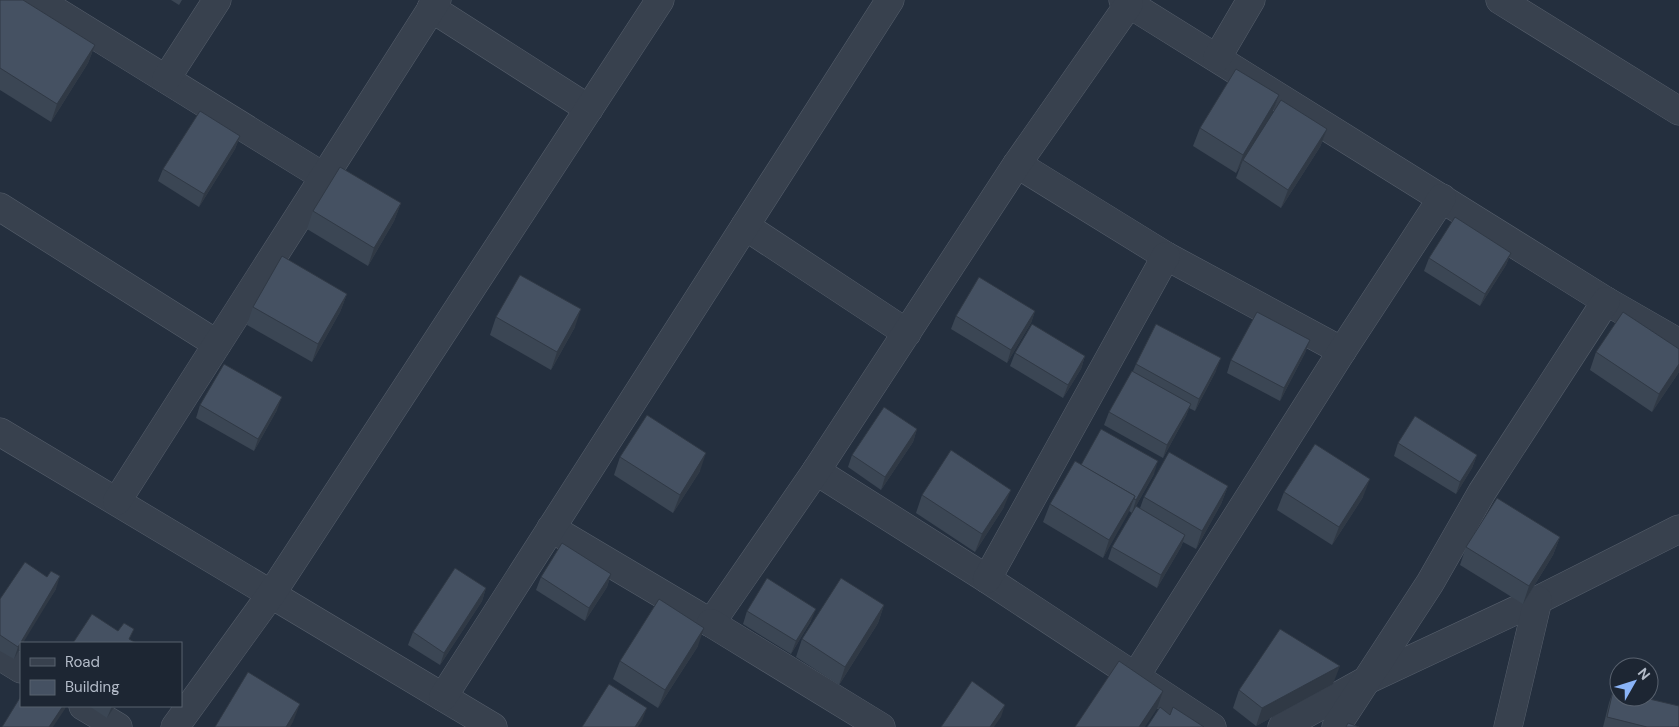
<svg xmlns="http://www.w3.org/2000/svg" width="1679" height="727" font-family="'DM Sans',sans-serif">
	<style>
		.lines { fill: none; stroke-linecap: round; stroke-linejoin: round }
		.minor-casing { stroke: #565f6c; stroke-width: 29 }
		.minor { stroke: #38414e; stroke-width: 28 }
		.wall { fill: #3b4654 }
		.shaded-wall { fill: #303945 }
		.building { fill: #455162; stroke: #303945 }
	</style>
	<rect width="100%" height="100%" fill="#242f3e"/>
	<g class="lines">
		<defs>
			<g id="minor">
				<path d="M38,0l286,177"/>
				<path d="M1123,0l483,301 73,42"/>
				<path d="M1500,0l179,111"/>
				<path d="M431,8l158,101"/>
				<path d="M1217,58l34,-58"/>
				<path d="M166,79l51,-79"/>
				<path d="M1017,164l149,92 176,95"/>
				<path d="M0,207l217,137"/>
				<path d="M745,226l162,107"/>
				<path d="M0,432l493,295"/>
				<path d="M816,471l171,108 225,148"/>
				<path d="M117,501l320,-501"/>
				<path d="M551,528l160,95 105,-152 201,-307 112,-160"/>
				<path d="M987,579l179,-323"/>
				<path d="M711,623l170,104"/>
				<path d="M0,656l21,13"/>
				<path d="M1135,677l207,-326 100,-153"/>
				<path d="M443,697l447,-697"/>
				<path d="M83,706l35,21"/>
				<path d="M175,727l97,-134 388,-593"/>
				<path d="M1282,727l85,-47 171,-80 141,-71"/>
				<path d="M1336,727l94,-144 52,-91 124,-191"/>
				<path d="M1508,727l30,-127"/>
			</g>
		</defs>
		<use href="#minor" class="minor-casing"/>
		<use href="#minor" class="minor"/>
	</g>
	<g class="wall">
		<path d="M0,0l95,45 -7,18 -37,59 -51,-32z"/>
		<path d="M171,0h11l-3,5z"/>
		<path d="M1279,95l-7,18 -12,20 67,-4 -7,18 -39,61 -45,-30 5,-13 -5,8 -43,-27 7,-18z"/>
		<path d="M240,136l-5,13 -36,58 -41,-26 5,-12z"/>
		<path d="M401,203l-7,18 -26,45 -61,-37 6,-18z"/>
		<path d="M1511,253l-5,12 -26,41 -56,-35 5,-13z"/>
		<path d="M347,294l-7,18 -28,50 -65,-37 6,-18z"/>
		<path d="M1035,311l-4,12 -24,40 -56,-34 5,-13z"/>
		<path d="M496,317l79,10 -24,43 -61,-35z"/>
		<path d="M1310,340l-5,13 -25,48 -53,-28 4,-13z"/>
		<path d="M1679,349v23l-27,40 -62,-42 6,-18z"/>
		<path d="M1015,353l70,3 -4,13 -18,29 -53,-32z"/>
		<path d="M1136,364l80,7 -21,40 -6,-3 -3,8 -23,42 -59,-33 5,-13 24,-41z"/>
		<path d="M200,405l77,5 -23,41 -58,-33z"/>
		<path d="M917,429l-4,13 -32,48 -33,-23 4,-12z"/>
		<path d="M1398,443l79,12 -5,13 -16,26 -62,-38z"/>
		<path d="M620,457l80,14 -27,42 -59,-38z"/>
		<path d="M1081,465l73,9 -22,39 -3,-2 -26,47 -60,-36 7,-18z"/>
		<path d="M1228,486l-7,18 -25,45 -13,-7 -2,5 -24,41 -49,-29 4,-12 28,-39 4,-11z"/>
		<path d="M1284,492l79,5 -31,48 -55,-35z"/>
		<path d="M922,495l82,12 -29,45 -59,-39z"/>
		<path d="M1560,537l-7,18 -30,49 -63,-39 6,-18z"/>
		<path d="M611,574l-4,13 -22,34 -49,-31 5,-13z"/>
		<path d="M47,577l9,12 -35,54v4l-7,12 -14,-8v-52z"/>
		<path d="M486,588l-4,13 -42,64 -32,-20 5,-13z"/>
		<path d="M884,605l-6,18 -39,62 -43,-28 6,-18z"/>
		<path d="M747,611l64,10 -20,33 -48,-30z"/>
		<path d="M698,646l-40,62 -45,-29 7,-18z"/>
		<path d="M1333,684l-77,42 -23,-18 6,-18z"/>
		<path d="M1613,691l66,36h-76l6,-24z"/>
		<path d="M89,706h26l-8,12z"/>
	</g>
	<g class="shaded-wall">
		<path d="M95,45l-7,18 -37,59 6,-18z"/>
		<path d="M1279,95l-7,18 -28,47h-1l-2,5 -5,8 7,-18z"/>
		<path d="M1327,129l-7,18 -39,61 7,-18z"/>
		<path d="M240,136l-5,13 -36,58 5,-13z"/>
		<path d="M401,203l-7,18 -26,45 6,-18z"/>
		<path d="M1511,253l-5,12 -26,41 5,-12z"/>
		<path d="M347,294l-7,18 -28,50 6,-18z"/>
		<path d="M581,309l-6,18 -24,43 6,-18z"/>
		<path d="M1035,311l-4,12 -24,40 4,-13z"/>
		<path d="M1310,340l-5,13 -25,48 4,-13z"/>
		<path d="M1085,356l-4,13 -18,29 5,-13z"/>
		<path d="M1221,358l-5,13 -21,40 4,-12z"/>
		<path d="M1679,364v8l-27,40 7,-18z"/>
		<path d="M282,397l-5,13 -23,41 4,-12z"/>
		<path d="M1191,404l-5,12 -23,42 4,-13z"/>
		<path d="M917,429l-4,13 -32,48 4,-13z"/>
		<path d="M706,453l-6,18 -27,42 7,-18z"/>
		<path d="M1477,455l-5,13 -16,26 4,-12z"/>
		<path d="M1158,461l-4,13 -22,39 4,-13z"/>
		<path d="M1370,479l-7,18 -31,48 7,-18z"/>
		<path d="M1228,486l-7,18 -25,45 6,-18z"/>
		<path d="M1011,490l-7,17 -29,45 7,-18z"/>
		<path d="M1135,496l-7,18 -25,44 6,-18z"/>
		<path d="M1185,535l-4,12 -24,41 4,-13z"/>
		<path d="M1560,537l-7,18 -30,49 6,-18z"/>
		<path d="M611,574l-4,13 -22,34 4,-13z"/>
		<path d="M60,576l-4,13 -33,54h-2v4l-7,12 4,-12z"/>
		<path d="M486,588l-4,13 -42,64 4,-12z"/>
		<path d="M884,605l-6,18 -39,62 6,-18z"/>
		<path d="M816,609l-5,12 -20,33 5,-13z"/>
		<path d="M704,628l-6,18 -40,62 7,-18z"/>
		<path d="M1340,666l-7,18 -77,42 6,-18z"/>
		<path d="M1163,691l-6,18 -12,18h-6z"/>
		<path d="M300,704l-7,18 -3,5h-4z"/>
		<path d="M1005,705l-4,12 -7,10h-4z"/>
		<path d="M63,706h3l-1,3 -12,18h-4z"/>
		<path d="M112,706h3l-8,12z"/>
		<path d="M647,708l-5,13 -4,6h-3z"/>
	</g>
	<g class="building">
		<path d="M0,0h23l72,45 -38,59 -57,-36z"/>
		<path d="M1236,69l43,26 -36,60 -43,-27z"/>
		<path d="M1281,100l46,29 -39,61 -45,-30z"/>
		<path d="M200,111l40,25 -36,58 -41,-25z"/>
		<path d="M340,167l61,36 -27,45 -61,-37z"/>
		<path d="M1455,217l56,36 -26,41 -56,-36z"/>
		<path d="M282,256l65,38 -29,50 -65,-37z"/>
		<path d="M520,275l61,34 -24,43 -61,-35z"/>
		<path d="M979,277l56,34 -24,39 -55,-34z"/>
		<path d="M1257,312l53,28 -26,48 -53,-28z"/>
		<path d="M1623,312l56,37v15l-20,30 -63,-42z"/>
		<path d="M1032,324l53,32 -17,29 -53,-32z"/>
		<path d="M1156,324l65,34 -22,41 -63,-35z"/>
		<path d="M224,364l58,33 -24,42 -58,-34z"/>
		<path d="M1132,371l59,33 -24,41 -58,-33z"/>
		<path d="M884,407l33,22 -32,48 -33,-22z"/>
		<path d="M647,415l59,38 -26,42 -60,-38z"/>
		<path d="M1415,416l62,39 -17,27 -62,-39z"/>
		<path d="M1101,429l57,32 -22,39 -2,-1 1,-3 -54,-31z"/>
		<path d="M1315,444l55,35 -31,48 -55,-35z"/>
		<path d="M951,450l60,40 -29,44 -60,-39z"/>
		<path d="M1169,452l59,34 -26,45 -58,-34z"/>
		<path d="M1075,461l60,35 -26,44 -59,-36z"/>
		<path d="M1497,498l63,39 -31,49 -63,-39z"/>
		<path d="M1136,506l49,29 -24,40 -49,-28z"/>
		<path d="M562,543l49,31 -22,34 -48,-31z"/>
		<path d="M25,562l22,15 4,-6 9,5 -42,71 -18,-12v-36z"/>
		<path d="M455,568l31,20 -42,65 -31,-21z"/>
		<path d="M767,578l49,31 -20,32 -49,-30z"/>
		<path d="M841,578l43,27 -39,62 -43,-28z"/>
		<path d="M659,599l45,29 -39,62 -45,-29z"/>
		<path d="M92,614l26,17 6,-8 10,6 -5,10 7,4h-63z"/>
		<path d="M1280,629l60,37 -78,42 -23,-18z"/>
		<path d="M1119,661l44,30 -24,36h-64z"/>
		<path d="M248,672l52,32 -14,23h-71z"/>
		<path d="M972,681l33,24 -15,22h-49z"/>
		<path d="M609,684l38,24 -12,19h-53z"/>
		<path d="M1613,691l6,1v5h22l38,9v21h-32l-40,-10z"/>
		<path d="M21,696v10h42l-14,21h-47z"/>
		<path d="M1160,707l10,8 3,-8 31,20h-57z"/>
		<path d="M1348,723l11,4h-13z"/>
	</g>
	<rect x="20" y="642" width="162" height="65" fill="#1d2633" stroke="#59626f"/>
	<rect x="30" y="658" width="25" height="8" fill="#38414e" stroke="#59626f"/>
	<text x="65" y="667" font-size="15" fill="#b4bcc9">Road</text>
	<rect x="30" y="680" width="25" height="15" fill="#455162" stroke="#59626f"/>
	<text x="65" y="692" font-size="15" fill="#b4bcc9">Building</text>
	<g transform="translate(1634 682) rotate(51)"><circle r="24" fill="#1d2633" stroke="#59626f"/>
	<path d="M0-4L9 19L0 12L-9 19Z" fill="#8ab4f8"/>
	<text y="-8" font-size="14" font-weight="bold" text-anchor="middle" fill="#b4bcc9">N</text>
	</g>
</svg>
